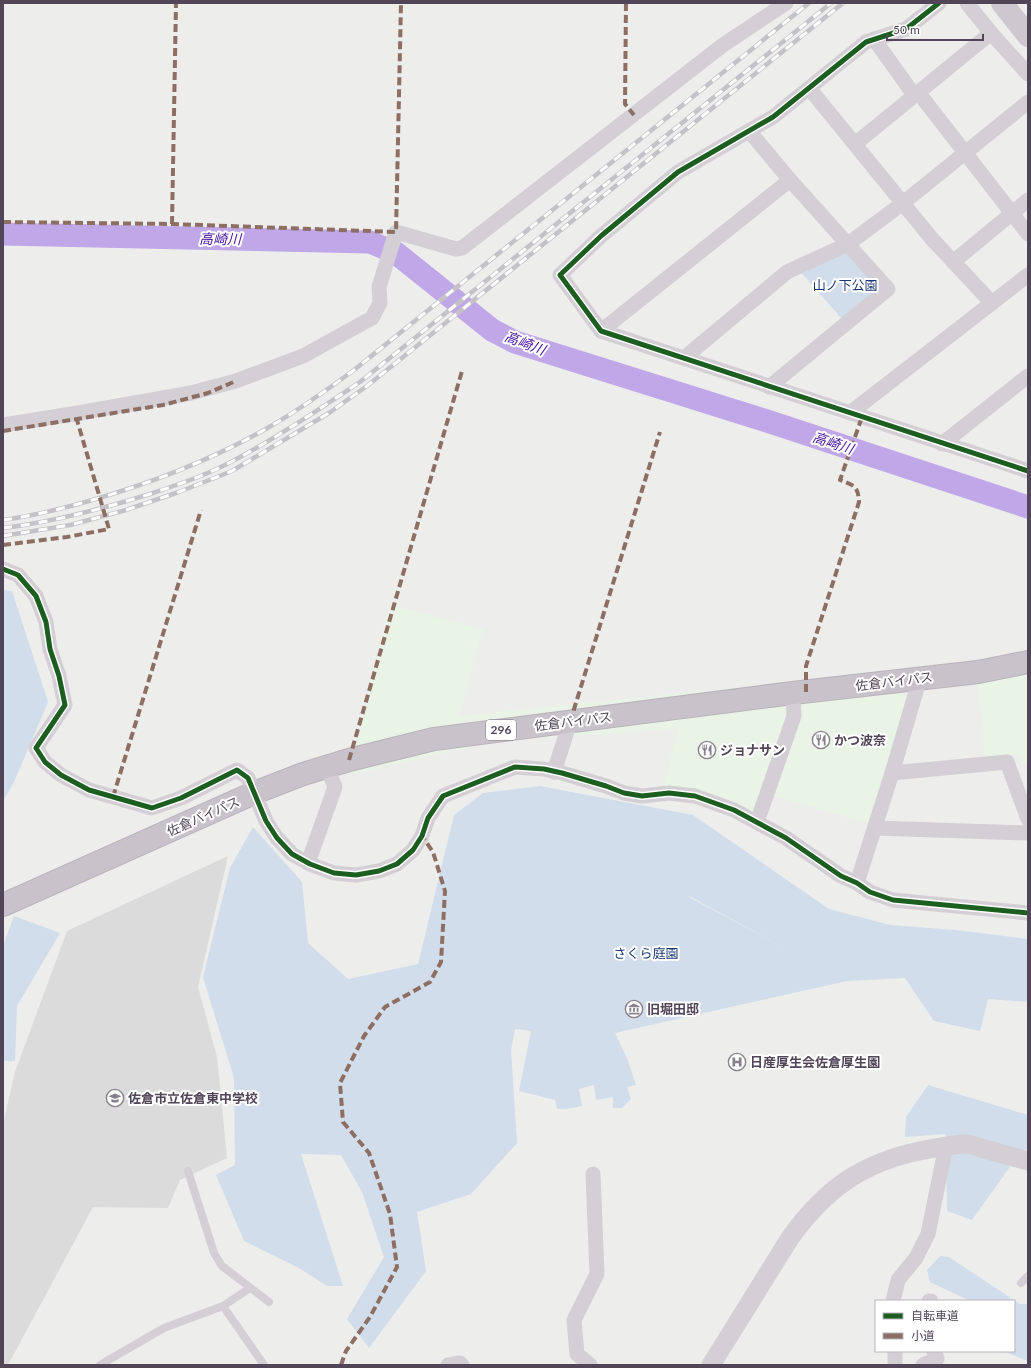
<svg xmlns="http://www.w3.org/2000/svg" width="1031" height="1368" font-family="Lato,'Noto Sans JP',sans-serif">
	<style>
		.commercial { fill: #e9f4e7 }
		.education { fill: #dcdbdb }
		.green { fill: #d1ddeb; fill-rule: evenodd }
		.lines { fill: none; stroke-linecap: round; stroke-linejoin: round }
		.river { stroke: #c0a7e8; stroke-width: 23 }
		.trunk-casing { stroke: #b9b2bb; stroke-width: 24 }
		.service { stroke: #d3cfd4; stroke-width: 8 }
		.minor { stroke: #d3cfd4; stroke-width: 15 }
		.tertiary { stroke: #d3cfd4; stroke-width: 19 }
		.primary { stroke: #cdc8cf; stroke-width: 22 }
		.trunk { stroke: #c8c2cb; stroke-width: 22 }
		.rail-casing { stroke: #c5c2c7; stroke-width: 4.5 }
		.rail { stroke: #fff; stroke-width: 3; stroke-dasharray: 9; stroke-linecap: butt }
		.quiet { stroke: #8d6e63; stroke-width: 4; stroke-dasharray: 8 4; stroke-linecap: butt }
		.cycleway-casing { stroke: #fff; stroke-width: 8 }
		.cycleway { stroke: #1b5e20; stroke-width: 5 }
		.labels { text-anchor: middle; stroke-width: 4; stroke-linejoin: round; paint-order: stroke }
		.shield { fill: #fff; stroke: #857d89; stroke-width: 1 }
		.shield-label { font-size: 12px; font-weight: bold; fill: #514557 }
		.park-label { font-size: 13px; fill: #1a3874; stroke: #fff }
		.street-label { font-size: 13px; fill: #514557; stroke: #fff }
		.poi-label { font-size: 13px; font-weight: bold; fill: #514557; stroke: #fff; text-anchor: start }
		.water-label { font-size: 14px; font-style: italic; fill: #46129d; stroke: #fff }
	</style>
	<rect width="100%" height="100%" fill="#ededec"/>
	<path class="commercial" d="M389,605l94,24 -24,87 459,-47 55,-7 55,-10v110l-5,2 -4,-10 -34,4 -8,-78 -64,5 -40,140 -101,-30 -6,22 -102,-33 14,-55 -181,12 -147,33z"/>
	<path class="education" d="M228,856l-30,131 19,70 10,101 -47,22 -12,28 -75,-1 -85,158h-5v-241l12,-52 52,-141z"/>
	<g class="green">
		<path d="M847,251l30,34 -1,7 -34,27 -43,-49z"/>
		<path d="M3,590l9,1 36,111 -34,80 -11,19z"/>
		<path d="M540,786l153,29 136,94 61,16 66,5 72,9v63l-40,-3 -8,32 -46,-10 -29,-43 -58,3 -232,52 12,25 9,27 -9,2 4,12 -9,9h-9v-11l-17,3 -2,-15 -15,4 3,17 -16,3h-9l-2,-9 -36,-9 12,-60 -16,-2 -4,21 6,93 -46,51 -54,18 9,59 -57,77 -22,-29 37,-62 -22,-65 -21,-37 -40,-1 42,132h-16l-28,-18 -55,-27 -28,-66 19,-10 -1,-87 -31,-101 27,-109 23,-41 49,55 6,61 40,36 70,-15 36,-149 29,-22zM689,896l103,56 -103,-55z"/>
		<path d="M14,916l46,17 -43,73 -2,55h-12v-115z"/>
		<path d="M928,1085l100,30v35h-6l-50,70 -25,-9 -1,-77 -41,3 1,-20z"/>
		<path d="M940,1256l9,1 71,47h8v57l-25,-10h11v-50h-44l-40,-19 -3,-12z"/>
	</g>
	<g class="lines">
		<path class="river" d="M3,234l367,8 26,11 96,77 23,12 252,79 261,86"/>
		<defs>
			<path id="trunk" d="M3,905l251,-112 49,-19 46,-14 85,-21 359,-46 185,-21 50,-10"/>
		</defs>
		<use href="#trunk" class="trunk-casing"/>
		<g class="service">
			<path d="M188,1171l26,82 8,13 47,36"/>
			<path d="M1021,1283l7,-7"/>
			<path d="M223,1306l27,-18"/>
			<path d="M100,1365l64,-37 59,-22 41,59"/>
		</g>
		<g class="minor">
			<path d="M939,3l-33,26 -40,13 -93,75 -95,55 -77,64 -41,39 41,56 427,140"/>
			<path d="M967,3l24,30 37,41"/>
			<path d="M874,39l40,56"/>
			<path d="M809,88l123,151 60,64"/>
			<path d="M918,92l110,142"/>
			<path d="M749,131l41,49 98,109 -119,98"/>
			<path d="M855,144l136,-111"/>
			<path d="M953,262l75,-62"/>
			<path d="M601,331l189,-151"/>
			<path d="M684,358l103,-86 61,-28 55,-41 125,-101"/>
			<path d="M850,413l178,-138"/>
			<path d="M3,425l75,-12 113,-20 45,-12 67,-25 69,-38 8,-15 -1,-16 17,-55 60,17 6,-1 261,-203 63,-42"/>
			<path d="M942,444l86,-68"/>
			<path d="M3,569l15,6 18,21 10,26 4,27 9,27 6,29 -29,43 9,14 16,13 28,15 63,18 29,-10 56,-28 11,8 18,43 11,17 15,16 18,10 24,9 22,2 23,-4 18,-7 16,-14 9,-14 6,-18 15,-22 72,-29 29,2 18,4 44,13 18,7 18,3 27,-3 26,3 39,14 52,28 55,38 16,7 13,9 23,8 135,13"/>
			<path d="M554,772l16,-50"/>
			<path d="M892,773l115,-11 21,57"/>
			<path d="M757,822l37,-106 -1,-23"/>
			<path d="M875,828l153,5"/>
			<path d="M308,863l27,-76 -8,-20"/>
			<path d="M857,883l35,-110 28,-95"/>
			<path d="M893,1301l5,-21 18,-22 12,-24 18,-88"/>
			<path d="M929,1301h2"/>
			<path d="M895,1351v14"/>
			<path d="M448,1365l12,-2 2,2"/>
			<path d="M590,1365l-13,-11 -3,-34 23,-46 -4,-100"/>
			<path d="M923,1365l14,-6 -3,-8"/>
		</g>
		<path class="tertiary" d="M711,1365l79,-127c36,-50 73,-76 134,-88 13,-2 28,-6 42,-6 6,0 12,3 18,5 15,4 29,8 44,12"/>
		<path class="primary" d="M1002,3l26,33"/>
		<use href="#trunk" class="trunk"/>
		<defs>
			<g id="rail">
				<path d="M3,520c29,-4 58,-11 86,-19 63,-18 125,-42 182,-75 29,-17 56,-36 83,-56l455,-367"/>
				<path d="M3,528c50,-6 99,-19 147,-34 27,-9 54,-18 79,-31 46,-24 89,-53 131,-81l471,-379"/>
				<path d="M3,536l67,-11 56,-15 53,-18 53,-21 97,-58 38,-27 61,-49 415,-334"/>
			</g>
		</defs>
		<use href="#rail" class="rail-casing"/>
		<use href="#rail" class="rail"/>
		<g class="quiet">
			<path d="M626,3l-1,101 9,11"/>
			<path d="M3,222l169,2 224,8 5,-229"/>
			<path d="M172,224l4,-221"/>
			<path d="M3,431l160,-26 45,-12 28,-12"/>
			<path d="M3,545l64,-8 42,-8 -32,-109"/>
			<path d="M806,692v-26l53,-164c-1,-16 -4,-16 -19,-22l22,-63"/>
			<path d="M570,722l90,-290"/>
			<path d="M349,760l113,-389"/>
			<path d="M113,797l88,-287"/>
			<path d="M341,1365l5,-14 24,-34 27,-50 -7,-53 -21,-61 -26,-31 -3,-39 24,-47 21,-29 45,-25 11,-20 4,-71 -12,-39 -11,-16"/>
		</g>
		<defs>
			<g id="cycleway">
				<path d="M939,3l-33,26 -40,13 -93,75 -95,55 -77,64 -41,39 41,56 427,140"/>
				<path d="M3,569l15,6 18,21 10,26 4,27 9,27 6,29 -29,43 9,14 16,13 28,15 63,18 29,-10 56,-28 11,8 18,43 11,17 15,16 18,10 24,9 22,2 23,-4 18,-7 16,-14 9,-14 6,-18 15,-22 72,-29 29,2 18,4 44,13 18,7 18,3 27,-3 26,3 39,14 52,28 55,38 16,7 13,9 23,8 135,13"/>
			</g>
		</defs>
		<use href="#cycleway" class="cycleway-casing"/>
		<use href="#cycleway" class="cycleway"/>
	</g>
	<defs>
		<symbol id="restaurant-ring" viewBox="-11 -11 22 22"><circle r="9.5" fill="#fff" stroke="#88808b" stroke-width="1.5"/><path d="M-5-6h1v4h1v-4h1v4h1v-4h1v5L-1.5 .5V6h-2V.5L-5-1ZM5-6V6H3V1.5H1.5Q1.5-4 5-6Z" fill="#88808b"/></symbol>
		<symbol id="museum-ring" viewBox="-11 -11 22 22"><circle r="9.5" fill="#fff" stroke="#88808b" stroke-width="1.5"/><path d="M0-6L6-3V-2H-6V-3ZM-5-1h2V3h-2ZM-1-1h2V3h-2ZM3-1h2V3H3ZM-6 4H6V6H-6Z" fill="#88808b"/></symbol>
		<symbol id="hospital-ring" viewBox="-11 -11 22 22"><circle r="9.5" fill="#fff" stroke="#88808b" stroke-width="1.5"/><path d="M-5-5h3v3.5h4V-5h3V5h-3V1.5h-4V5h-3Z" fill="#88808b"/></symbol>
		<symbol id="school-ring" viewBox="-11 -11 22 22"><circle r="9.5" fill="#fff" stroke="#88808b" stroke-width="1.5"/><path d="M0-5L7-2L0 1L-7-2ZM-4 1L0 2.5L4 1V4Q0 6-4 4Z" fill="#88808b"/></symbol>
	</defs>
	<g fill-rule="evenodd">
		<use href="#restaurant-ring" x="811" y="730" width="20" height="20"/>
		<use href="#restaurant-ring" x="697" y="740" width="20" height="20"/>
		<use href="#museum-ring" x="624" y="999" width="20" height="20"/>
		<use href="#hospital-ring" x="727" y="1052" width="20" height="20"/>
		<use href="#school-ring" x="105" y="1088" width="20" height="20"/>
	</g>
	<g class="labels">
		<rect class="shield" x="486" y="720" width="30" height="20" rx="3"/>
		<g class="shield-label">
			<text x="501" y="734">296</text>
		</g>
		<g class="park-label">
			<text x="845" y="290">山ノ下公園</text>
			<text x="646" y="958">さくら庭園</text>
		</g>
		<g class="street-label">
			<text transform="translate(894 681) rotate(-7)" y="5">佐倉バイパス</text>
			<text transform="translate(573 721) rotate(-7)" y="5">佐倉バイパス</text>
			<text transform="translate(203 816) rotate(-24)" y="5">佐倉バイパス</text>
		</g>
		<g class="poi-label">
			<text x="834" y="745">かつ波奈</text>
			<text x="720" y="755">ジョナサン</text>
			<text x="647" y="1014">旧堀田邸</text>
			<text x="750" y="1067">日産厚生会佐倉厚生園</text>
			<text x="128" y="1103">佐倉市立佐倉東中学校</text>
		</g>
		<g class="water-label">
			<text transform="translate(220 239) rotate(1)" y="5">高崎川</text>
			<text transform="translate(525 343) rotate(21)" y="5">高崎川</text>
			<text transform="translate(833 443) rotate(18)" y="5">高崎川</text>
		</g>
	</g>
	<rect width="1031" height="1368" fill="none" stroke="#514557" stroke-width="8"/>
	<rect x="875" y="1300" width="140" height="52" fill="#ffffff" stroke="#b9b5bc"/>
	<rect x="883" y="1313" width="20" height="6" fill="#1b5e20" stroke="#b9b5bc"/>
	<text x="911" y="1320" font-size="12" fill="#514557">自転車道</text>
	<rect x="883" y="1333" width="20" height="6" fill="#8d6e63" stroke="#b9b5bc"/>
	<text x="911" y="1340" font-size="12" fill="#514557">小道</text>
	<path d="M887 34v6h96v-6" fill="none" stroke="#514557" stroke-width="2"/>
	<text x="893" y="34" font-size="12" fill="#514557" stroke="#ffffff" stroke-width="3" paint-order="stroke">50 m</text>
</svg>
